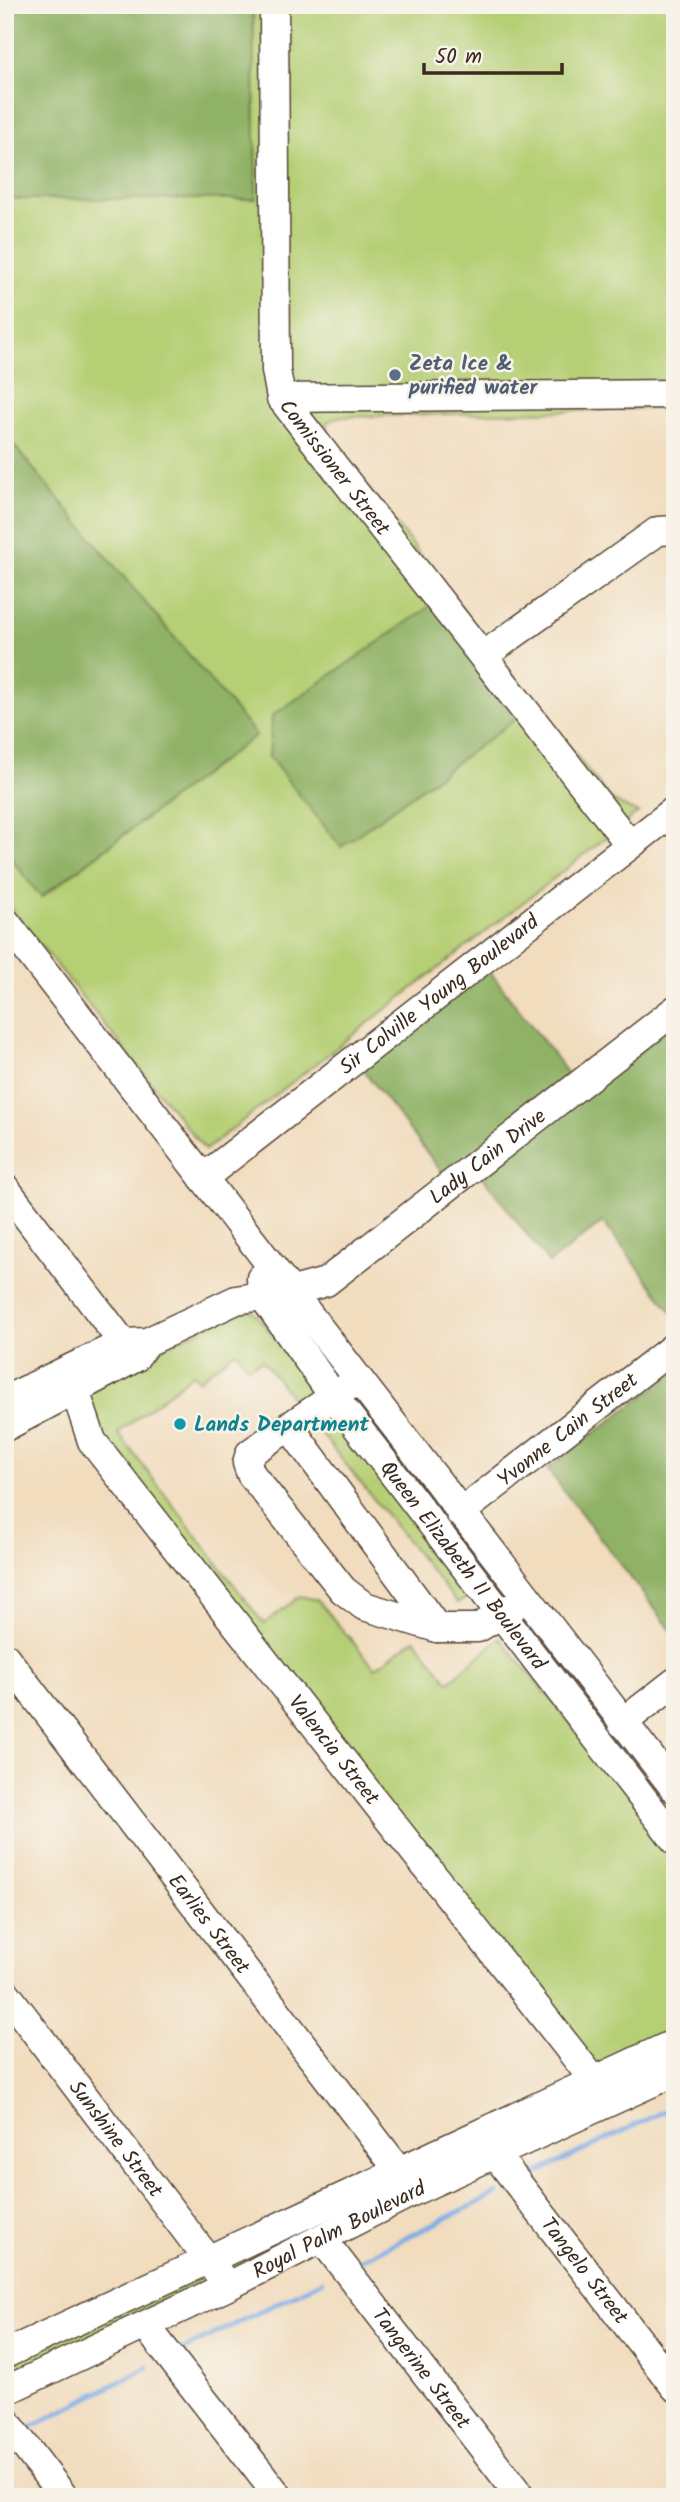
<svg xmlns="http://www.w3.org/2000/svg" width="680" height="2502" font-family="Kalam,sans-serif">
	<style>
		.green { fill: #b5cf74; stroke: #787c49; stroke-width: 2 }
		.forest { fill: #90b266; stroke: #666e42; stroke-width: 2 }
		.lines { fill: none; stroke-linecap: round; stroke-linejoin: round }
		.stream { stroke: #7bace6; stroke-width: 5 }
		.minor-casing { stroke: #564536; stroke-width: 31 }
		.minor { stroke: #fff; stroke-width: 28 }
		.service-dot { fill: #5c6f8a; stroke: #f7f3e8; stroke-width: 2.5 }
		.culture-dot { fill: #0f9aa8; stroke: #f7f3e8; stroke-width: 2.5 }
		.labels { text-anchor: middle; stroke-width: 5; stroke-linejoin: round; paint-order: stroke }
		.service-label { font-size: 21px; font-weight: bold; fill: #4e5e75; stroke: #f7f3e8; text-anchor: start }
		.street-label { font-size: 21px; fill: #3b2a1e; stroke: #f7f3e8 }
		.culture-label { font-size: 21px; font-weight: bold; fill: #0d838f; stroke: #f7f3e8; text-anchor: start }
	</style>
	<rect width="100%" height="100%" fill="#f7f3e8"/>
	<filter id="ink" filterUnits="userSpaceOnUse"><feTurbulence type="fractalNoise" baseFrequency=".0143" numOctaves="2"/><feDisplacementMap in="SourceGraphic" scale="14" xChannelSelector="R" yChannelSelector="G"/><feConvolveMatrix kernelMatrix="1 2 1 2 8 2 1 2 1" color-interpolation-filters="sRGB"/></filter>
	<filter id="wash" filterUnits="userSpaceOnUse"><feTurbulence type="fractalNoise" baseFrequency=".00686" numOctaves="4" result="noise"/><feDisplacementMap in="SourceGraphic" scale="28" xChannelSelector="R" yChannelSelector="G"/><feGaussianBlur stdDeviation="1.57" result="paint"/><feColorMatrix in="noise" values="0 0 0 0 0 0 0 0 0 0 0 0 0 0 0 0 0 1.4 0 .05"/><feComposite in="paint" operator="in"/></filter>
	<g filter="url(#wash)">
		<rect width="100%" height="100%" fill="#f1dcbd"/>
		<g class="green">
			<path d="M253,5h422v403l-338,9 -11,6 3,15 282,362 27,13 -433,337 -200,-249v-50l37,46 213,-162 -250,-300v-236h251z"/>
			<path d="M252,1310l72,86 146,201 -13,6 -195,-243 -14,7 -12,-16 -38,29 -5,-6 -75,59 146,191 36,-28 17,4 58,68 40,-29 34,43 51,-44 175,211v223l-670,319v-37l589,-273 -502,-640 -17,-51 160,-77z"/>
		</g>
		<g class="forest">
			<path d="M5,5h248l3,194h-251z"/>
			<path d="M5,435l251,300 -215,162 -36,-46z"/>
			<path d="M436,602l91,109 -186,136 -72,-90 3,-41z"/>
			<path d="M488,969l84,110 -127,97 -84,-109z"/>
			<path d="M675,1022v294l-72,-94 -54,41 -70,-91z"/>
			<path d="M675,1372v263l-128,-166z"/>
		</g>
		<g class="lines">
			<g class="stream">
				<path d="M527,2178l148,-72"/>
				<path d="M356,2262l142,-69"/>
				<path d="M178,2352l144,-71"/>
				<path d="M25,2430l123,-63"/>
			</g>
		</g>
	</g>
	<g filter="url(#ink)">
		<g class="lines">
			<defs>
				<g id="minor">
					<path id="s1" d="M274,5l2,365 5,28 349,447"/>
					<path d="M281,398l394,-4"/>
					<path d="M483,656l175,-125 17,-1"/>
					<path d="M5,921l670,868"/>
					<path id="s2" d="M203,1178l472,-368"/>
					<path d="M5,1188l128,168"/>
					<path id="s3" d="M261,1278l1,17 72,102 341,443"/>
					<path d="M349,1386l-99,67 -3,10 4,11 92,116 21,16 73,22h41l35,-21"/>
					<path id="s4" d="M75,1390l17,51 518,660"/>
					<path id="s5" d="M5,1400l118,-57 24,-1 89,-42 57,-9 33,-9 349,-272"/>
					<path d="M289,1426l148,202"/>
					<path d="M5,1427l130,-69 10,-14"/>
					<path id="s6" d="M460,1513l215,-167"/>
					<path id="s7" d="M5,1657l405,528"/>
					<path d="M622,1723l53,-41"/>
					<path id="s8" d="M5,1992l214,282"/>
					<path id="s9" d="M495,2154l180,233"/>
					<path id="s10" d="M322,2239l199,258"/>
					<path d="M146,2326l133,171"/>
					<path d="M5,2354l670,-311"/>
					<path id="s11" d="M5,2391l223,-105 186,-95 261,-119"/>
					<path d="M5,2420l59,77"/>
				</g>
			</defs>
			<use href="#minor" class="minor-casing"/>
			<use href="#minor" class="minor"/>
		</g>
	</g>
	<circle class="service-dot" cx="395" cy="375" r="7"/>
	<circle class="culture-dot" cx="180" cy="1424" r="7"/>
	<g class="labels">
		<g class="service-label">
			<text x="409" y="370">Zeta Ice &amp;<tspan x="409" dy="24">purified water</tspan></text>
		</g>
		<g class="street-label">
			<text dy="7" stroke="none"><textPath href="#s1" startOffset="481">Comissioner Street</textPath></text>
			<text dy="7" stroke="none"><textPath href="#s2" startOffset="299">Sir Colville Young Boulevard</textPath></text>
			<text dy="7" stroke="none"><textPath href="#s5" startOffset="550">Lady Cain Drive</textPath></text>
			<text dy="7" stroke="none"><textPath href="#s6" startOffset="136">Yvonne Cain Street</textPath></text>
			<text dy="7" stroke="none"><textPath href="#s3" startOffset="354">Queen Elizabeth II Boulevard</textPath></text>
			<text dy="7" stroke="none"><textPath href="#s4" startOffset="446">Valencia Street</textPath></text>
			<text dy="7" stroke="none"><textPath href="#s7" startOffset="336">Earlies Street</textPath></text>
			<text dy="7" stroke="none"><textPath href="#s8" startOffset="184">Sunshine Street</textPath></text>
			<text dy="7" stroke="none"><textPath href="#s11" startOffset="371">Royal Palm Boulevard</textPath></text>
			<text dy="7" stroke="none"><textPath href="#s9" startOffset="147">Tangelo Street</textPath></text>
			<text dy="7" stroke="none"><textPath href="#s10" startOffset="163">Tangerine Street</textPath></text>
		</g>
		<g class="culture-label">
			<text x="194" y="1431">Lands Department</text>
		</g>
	</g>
	<rect width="680" height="2502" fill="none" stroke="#f7f3e8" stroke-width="28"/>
	<path d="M424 63v10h138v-10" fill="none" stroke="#3b2a1e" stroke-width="3.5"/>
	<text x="435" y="63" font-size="21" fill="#3b2a1e" stroke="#f7f3e8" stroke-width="5" paint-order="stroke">50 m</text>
</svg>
